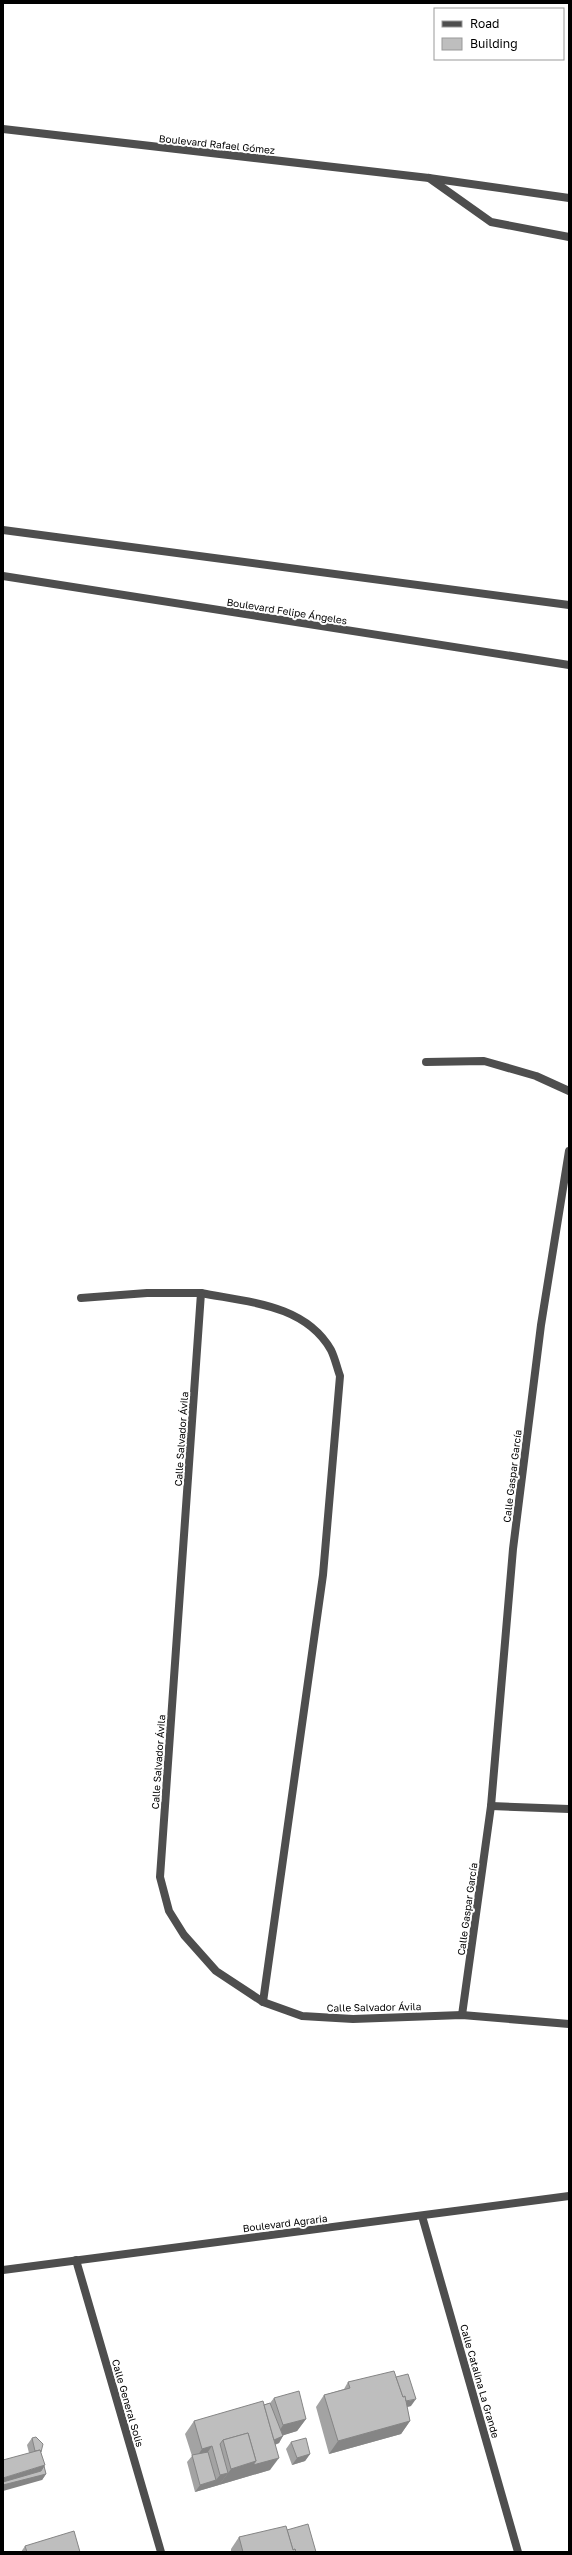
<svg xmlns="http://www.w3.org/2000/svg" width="572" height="2555" font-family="'Golos Text',sans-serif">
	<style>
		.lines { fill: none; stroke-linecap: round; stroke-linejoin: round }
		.minor { stroke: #4e4e4e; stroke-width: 8 }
		.wall { fill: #a3a3a3 }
		.shaded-wall { fill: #858585 }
		.building { fill: #bebebe; stroke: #858585 }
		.labels { text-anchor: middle; stroke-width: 4; stroke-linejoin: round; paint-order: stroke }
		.street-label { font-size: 10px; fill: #000; stroke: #fff }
	</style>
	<rect width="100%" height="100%" fill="#fff"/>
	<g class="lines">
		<g class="minor">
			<path d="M3,129l426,49 140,20"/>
			<path d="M429,178l62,44 78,15"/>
			<path d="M3,530l566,75"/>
			<path d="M3,576l566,89"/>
			<path d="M426,1062l58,-1 52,15 33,15"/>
			<path d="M201,1293c46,9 104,11 130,57 4,8 6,18 9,26l-17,199 -60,427"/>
			<path d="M81,1298l66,-5h54l-41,584 9,34 15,24 32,36 47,31 39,14 51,3 109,-4 107,9"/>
			<path d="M491,1806l78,3"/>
			<path d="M462,2015l29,-209 22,-257 28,-224 28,-174"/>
			<path d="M422,2216l96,336"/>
			<path d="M76,2260l85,292"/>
			<path d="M3,2270l566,-74"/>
		</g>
	</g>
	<g class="wall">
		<path d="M396,2377l15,29 -4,1 3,14 -9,13 -72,20 -13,-47 8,-12 20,-6 4,-7z"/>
		<path d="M274,2398l32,21 -9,12 -14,4 -4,8 -4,2 -5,25 -75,22 -8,-30 5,-6 -7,-22 9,-13 76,-18z"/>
		<path d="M32,2438l9,14 5,22 -4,6 -13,-27 -2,-8z"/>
		<path d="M291,2442l19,12 -5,7 -13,4 -6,-16z"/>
		<path d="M287,2530l29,22h-85v-3l8,-12z"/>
		<path d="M25,2546l55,6h-59z"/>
	</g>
	<g class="shaded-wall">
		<path d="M416,2399l-5,7 -17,4 5,-7z"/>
		<path d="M306,2419l-9,12 -22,7 8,-13z"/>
		<path d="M410,2421l-9,13 -72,20 9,-13z"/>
		<path d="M283,2436l-4,7 -16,6 5,-7z"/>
		<path d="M212,2446l-9,13 -10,3 9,-13z"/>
		<path d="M310,2454l-5,7 -13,4 5,-7z"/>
		<path d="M279,2458l-9,12 -51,15 12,-16 25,-8z"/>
		<path d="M45,2465l-8,11 9,-2 -4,6 -39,11v-13z"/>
		<path d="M228,2473l-9,12 -24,7 5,-7 16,-5 4,-5z"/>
	</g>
	<g class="building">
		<path d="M394,2371l9,26 2,-1 5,25 -72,20 -14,-46 26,-7 -2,-6z"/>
		<path d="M408,2374l8,25 -10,2 -1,-5 -2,1 -7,-20z"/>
		<path d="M299,2391l7,28 -23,6 -9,-27z"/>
		<path d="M263,2401l16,57 -26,7 3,-4 -8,-28 -25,7 -3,4 8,29 -8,2 -8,-29 -10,3 -8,-28z"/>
		<path d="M270,2403l13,33 -9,4 -10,-35z"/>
		<path d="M248,2433l8,28 -25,8 -8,-29z"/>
		<path d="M36,2437l7,7 -2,8 -1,-2 -5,1 -3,-13z"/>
		<path d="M306,2438l4,16 -13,4 -6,-16z"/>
		<path d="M40,2450l5,15 -42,13v-18z"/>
		<path d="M208,2452l8,28 -16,5 -8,-30z"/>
		<path d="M44,2466l2,8 -43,11v-3l38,-11z"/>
		<path d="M308,2524l8,28h-20l-1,-3 -2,1 -6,-20z"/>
		<path d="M286,2526l7,24 2,-1 1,3h-53l-4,-15z"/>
		<path d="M74,2531l6,21h-53l-2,-6z"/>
	</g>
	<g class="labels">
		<g class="street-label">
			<text transform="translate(217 144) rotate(6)" y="4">Boulevard Rafael Gómez</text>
			<text transform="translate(287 611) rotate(9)" y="4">Boulevard Felipe Ángeles</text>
			<text transform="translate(181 1439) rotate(-86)" y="4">Calle Salvador Ávila</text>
			<text transform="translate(512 1476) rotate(-83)" y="4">Calle Gaspar García</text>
			<text transform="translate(158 1762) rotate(-86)" y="4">Calle Salvador Ávila</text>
			<text transform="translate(467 1909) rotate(-82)" y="4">Calle Gaspar García</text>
			<text transform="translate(374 2007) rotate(-1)" y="4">Calle Salvador Ávila</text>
			<text transform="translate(285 2223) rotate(-7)" y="4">Boulevard Agraria</text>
			<text transform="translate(480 2381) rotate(74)" y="4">Calle Catalina La Grande</text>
			<text transform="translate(128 2403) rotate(74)" y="4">Calle General Solis</text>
		</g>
	</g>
	<rect width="572" height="2555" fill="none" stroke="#000000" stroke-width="8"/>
	<rect x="434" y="8" width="130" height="52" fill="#ffffff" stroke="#999999"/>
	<rect x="442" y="21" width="20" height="6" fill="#4e4e4e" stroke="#999999"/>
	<text x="470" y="28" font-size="12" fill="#000000">Road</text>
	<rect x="442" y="38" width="20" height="12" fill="#bebebe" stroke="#999999"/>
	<text x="470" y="48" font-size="12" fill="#000000">Building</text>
</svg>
